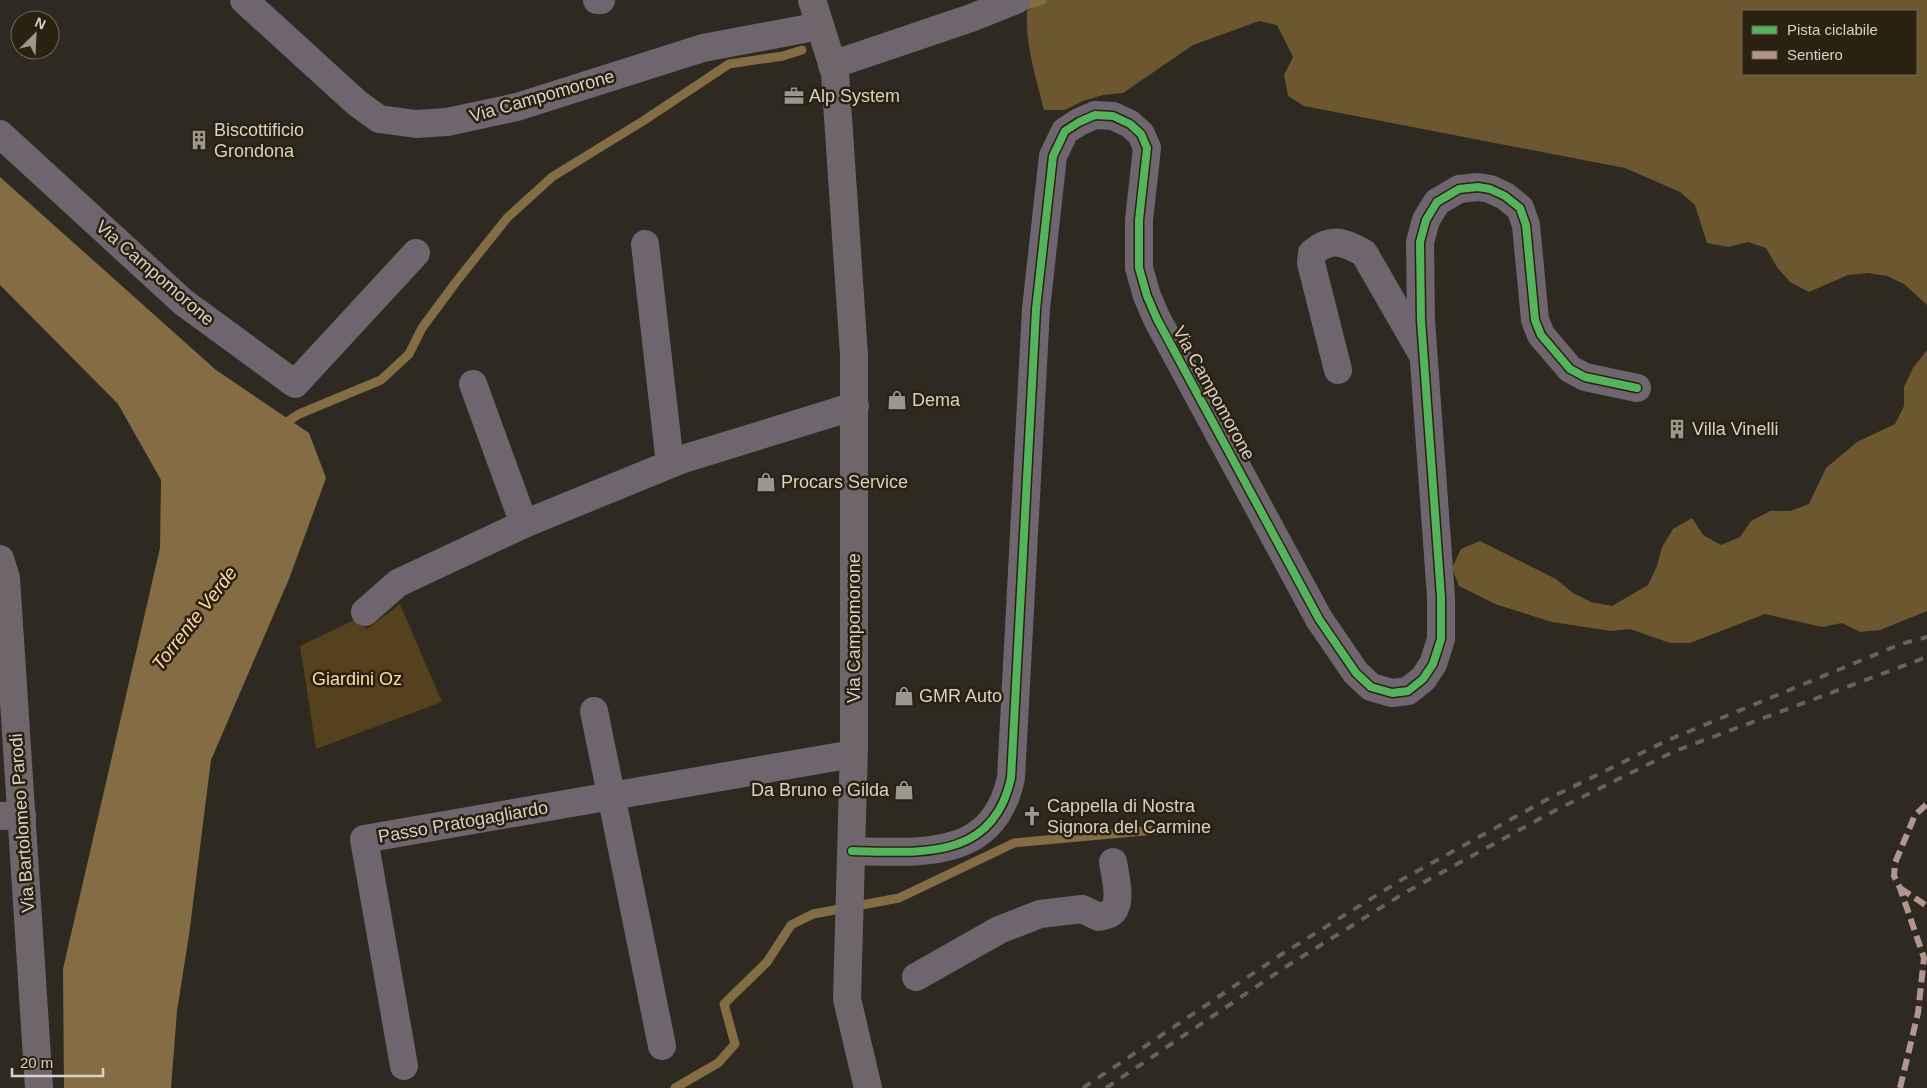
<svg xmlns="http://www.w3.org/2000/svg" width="1927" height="1088" font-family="Arial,sans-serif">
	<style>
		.green { fill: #55411e }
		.forest { fill: #6d5731; fill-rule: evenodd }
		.water { fill: #846c44 }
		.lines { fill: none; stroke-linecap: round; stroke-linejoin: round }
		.stream { stroke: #846c44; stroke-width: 9 }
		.minor { stroke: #6e656e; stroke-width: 28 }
		.major { stroke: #6f666c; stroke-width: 28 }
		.rail { stroke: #686162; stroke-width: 4; stroke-dasharray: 9 9; stroke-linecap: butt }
		.quiet { stroke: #b2968c; stroke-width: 6; stroke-dasharray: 12 6; stroke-linecap: butt }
		.cycleway-casing { stroke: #2a2111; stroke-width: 11 }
		.cycleway { stroke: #56b35d; stroke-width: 8 }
		.labels { text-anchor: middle; stroke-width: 5; stroke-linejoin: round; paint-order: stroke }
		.street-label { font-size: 18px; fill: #d7d1c7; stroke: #2a2111 }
		.poi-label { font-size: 18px; fill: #d7d1c7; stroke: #2a2111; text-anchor: start }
		.park-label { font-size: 18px; fill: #fedea7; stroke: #2a2111 }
		.water-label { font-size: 19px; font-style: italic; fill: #fddca6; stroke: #2a2111 }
	</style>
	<rect width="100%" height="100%" fill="#2e2a21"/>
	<path class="green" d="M400,604l42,98 -126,47 -16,-103 54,-26 13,9z"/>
	<g class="forest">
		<path d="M1044,0h883v305l-23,-21 -17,-8 -19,-3 -20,2 -39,17 -19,-10 -13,-15 -11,-19 -18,-6 -20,5 -21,-4 -12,-38 -15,-13 -55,-24 -321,-62 -16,-10 -4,-21 9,-18 -16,-32 -18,-4 -66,24 -70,48 -20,2 -20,6 -18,9h-21c-8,-33 -19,-65 -17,-99zM1743,11h173v63h-173z"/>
		<path d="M1927,350v261l-47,19 -20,2 -18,-9 -20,4 -57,-13 -75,29h-20l-40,-14 -19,2 -59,-9 -57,-18 -36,-18 -7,-18 9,-19 19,-8 76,38 17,14 18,9 21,4 36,-21 9,-19 5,-19 11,-18 19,-11 11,17 18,10 19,-8 11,-16 19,-10h20l19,-7 17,-36 31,-26 38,-18 9,-18v-19l9,-19z"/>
	</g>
	<path class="water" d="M0,177l216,193 93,63 17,45 -37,101 -78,181 -22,175 -12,76 -6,77h-107l-1,-119 97,-421 1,-68 -43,-76 -118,-119z"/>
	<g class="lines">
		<g class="stream">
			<path d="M1024,6l18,-6"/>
			<path d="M281,426l18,-12 82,-34 28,-26 13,-26 34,-46 51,-64 45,-41 91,-56 86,-57 54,-8 19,-6"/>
			<path d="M675,1088l43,-25 17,-19 -11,-40 43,-42 24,-37 22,-11 86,-16 115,-55 141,-13"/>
		</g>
		<g class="minor">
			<path d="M244,0l113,103 22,16 37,5 31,-2 70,-15 186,-59 117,-22"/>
			<path d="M597,0h4"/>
			<path d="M832,65l139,-47 45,-18"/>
			<path d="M0,134l183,168 112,82 121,-131"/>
			<path d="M645,244l25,220"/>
			<path d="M1338,370l-27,-107 1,-10c19,-17 32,-11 52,0l57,99"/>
			<path d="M473,384l51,140"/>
			<path d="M365,612l33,-29 126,-59 159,-65 172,-53"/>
			<path d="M594,711l68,335"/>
			<path d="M0,816l22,-1"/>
			<path d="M852,851c67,1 141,11 159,-73l25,-469 17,-153 12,-25 14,-9 16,-7 18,1 17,8 11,10 6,14 -8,72v48l8,28 10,23 162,300 37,54 15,14 21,6 16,-2 15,-12 10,-15 8,-25v-42l-20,-277 -1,-78 6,-22 11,-18 22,-13 19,-2 12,2 15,7 15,12 6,17 9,95 6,15 29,34 15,8 52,11"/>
			<path d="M916,977l83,-47 41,-16 42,-5 17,8c4,-1 9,-2 12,-4 12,-8 4,-39 2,-51"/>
			<path d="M404,1066l-40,-227 489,-85"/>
		</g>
		<g class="major">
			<path d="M812,0l23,73 19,282v392l-7,252 21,89"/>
			<path d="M0,559l6,19 33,510"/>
		</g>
		<g class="rail">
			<path d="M1083,1088l199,-134 119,-74 145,-80 122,-60 233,-96 26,-7"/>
			<path d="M1106,1088l181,-122 119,-74 148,-81 121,-60 252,-94"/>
		</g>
		<g class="quiet">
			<path d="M1900,888l27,18"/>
			<path d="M1900,1088l18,-75 6,-55 -24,-70 -6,-12 1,-13 20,-48 12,-11"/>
		</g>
		<defs>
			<path id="cycleway" d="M852,851c67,1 141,11 159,-73l25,-469 17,-153 12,-25 14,-9 16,-7 18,1 17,8 11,10 6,14 -8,72v48l8,28 10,23 162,300 37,54 15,14 21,6 16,-2 15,-12 10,-15 8,-25v-42l-20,-277 -1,-78 6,-22 11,-18 22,-13 19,-2 12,2 15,7 15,12 6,17 9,95 6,15 29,34 15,8 52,11"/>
		</defs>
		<use href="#cycleway" class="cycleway-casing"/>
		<use href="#cycleway" class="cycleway"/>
	</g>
	<defs>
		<symbol id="office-bare" viewBox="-9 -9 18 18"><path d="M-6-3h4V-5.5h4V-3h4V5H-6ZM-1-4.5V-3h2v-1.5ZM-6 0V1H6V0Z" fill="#9c978d" stroke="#2a2111" stroke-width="2.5" paint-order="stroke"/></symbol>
		<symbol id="building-bare" viewBox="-9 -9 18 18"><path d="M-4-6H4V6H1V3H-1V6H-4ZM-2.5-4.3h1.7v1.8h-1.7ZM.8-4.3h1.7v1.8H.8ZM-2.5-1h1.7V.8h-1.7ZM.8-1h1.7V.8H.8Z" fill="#9c978d" stroke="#2a2111" stroke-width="2.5" paint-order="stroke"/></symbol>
		<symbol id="shop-bare" viewBox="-9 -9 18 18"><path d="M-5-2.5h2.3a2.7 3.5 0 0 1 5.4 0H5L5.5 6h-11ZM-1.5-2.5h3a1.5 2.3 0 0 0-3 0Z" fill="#9c978d" stroke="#2a2111" stroke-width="2.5" paint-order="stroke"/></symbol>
		<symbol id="church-bare" viewBox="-9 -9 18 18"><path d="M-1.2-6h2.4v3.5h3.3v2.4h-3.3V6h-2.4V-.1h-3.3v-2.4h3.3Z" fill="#9c978d" stroke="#2a2111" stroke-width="2.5" paint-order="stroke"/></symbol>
	</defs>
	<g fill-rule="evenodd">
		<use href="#office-bare" x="780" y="82" width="28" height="28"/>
		<use href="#building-bare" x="185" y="126" width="28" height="28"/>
		<use href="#shop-bare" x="883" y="386" width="28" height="28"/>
		<use href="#building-bare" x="1663" y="415" width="28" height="28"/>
		<use href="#shop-bare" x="752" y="468" width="28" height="28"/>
		<use href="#shop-bare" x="890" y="682" width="28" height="28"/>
		<use href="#shop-bare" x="890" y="776" width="28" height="28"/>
		<use href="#church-bare" x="1018" y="802" width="28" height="28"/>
	</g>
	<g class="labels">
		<g class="street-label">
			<text transform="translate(542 96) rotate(-16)" y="6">Via Campomorone</text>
			<text transform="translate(155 273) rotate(41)" y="6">Via Campomorone</text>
			<text transform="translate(1214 393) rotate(61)" y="6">Via Campomorone</text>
			<text transform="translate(854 628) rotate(-90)" y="6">Via Campomorone</text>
			<text transform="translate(463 822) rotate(-10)" y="6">Passo Pratogagliardo</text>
			<text transform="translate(22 823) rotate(-94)" y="6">Via Bartolomeo Parodi</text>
		</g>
		<g class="poi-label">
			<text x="809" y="102">Alp System</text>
			<text x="214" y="136">Biscottificio<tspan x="214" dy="21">Grondona</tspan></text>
			<text x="912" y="406">Dema</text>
			<text x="1692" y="435">Villa Vinelli</text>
			<text x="781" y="488">Procars Service</text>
			<text x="919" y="702">GMR Auto</text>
			<text x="889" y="796" text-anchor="end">Da Bruno e Gilda</text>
			<text x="1047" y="812">Cappella di Nostra<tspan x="1047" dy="21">Signora del Carmine</tspan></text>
		</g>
		<g class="park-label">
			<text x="357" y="685">Giardini Oz</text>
		</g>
		<g class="water-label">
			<text transform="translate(194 618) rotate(-52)" y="7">Torrente Verde</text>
		</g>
	</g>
	<rect x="1742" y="10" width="175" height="65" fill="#2a2111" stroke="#6f675a"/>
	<rect x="1752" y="26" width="25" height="8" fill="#56b35d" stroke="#6f675a"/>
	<text x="1787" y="35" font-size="15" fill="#d7d1c7">Pista ciclabile</text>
	<rect x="1752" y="51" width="25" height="8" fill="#b2968c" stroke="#6f675a"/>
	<text x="1787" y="60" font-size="15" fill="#d7d1c7">Sentiero</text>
	<g transform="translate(35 35) rotate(24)"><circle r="24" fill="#2a2111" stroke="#6f675a"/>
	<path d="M0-4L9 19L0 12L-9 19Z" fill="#9c978d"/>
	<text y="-8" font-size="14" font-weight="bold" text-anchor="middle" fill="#d7d1c7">N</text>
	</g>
	<path d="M12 1068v8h91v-8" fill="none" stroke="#d7d1c7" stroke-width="2.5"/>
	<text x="20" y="1068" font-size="15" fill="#d7d1c7" stroke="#2a2111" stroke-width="4" paint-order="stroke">20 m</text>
</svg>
